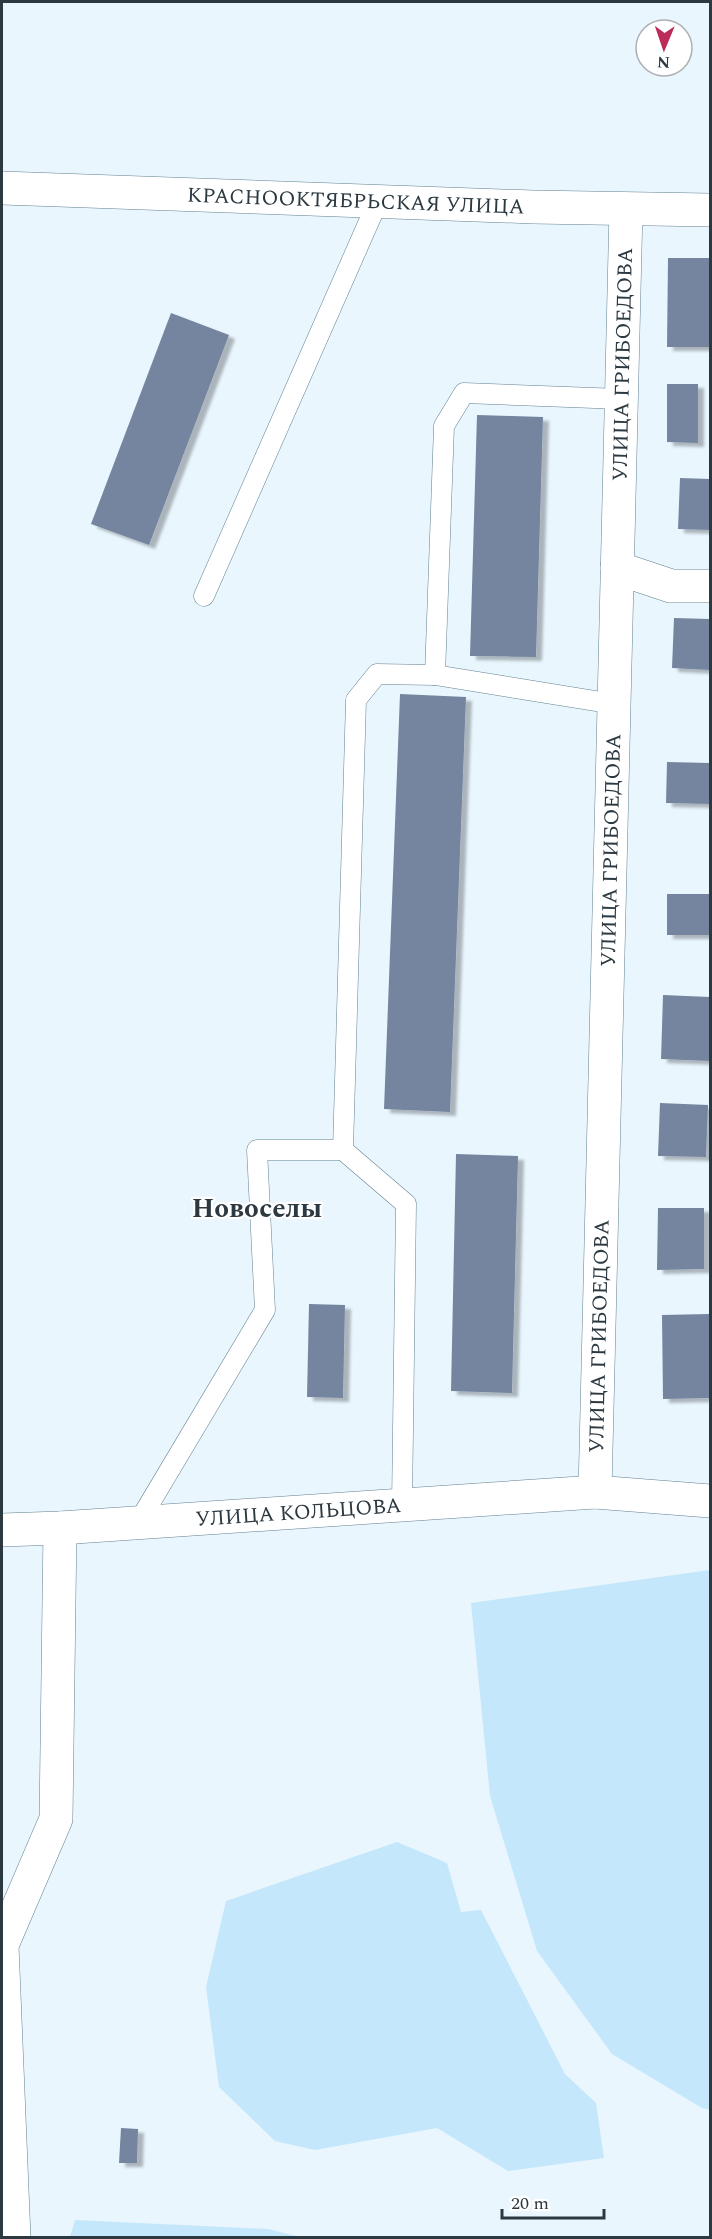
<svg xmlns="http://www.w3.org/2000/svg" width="712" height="2239" font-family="Spectral,serif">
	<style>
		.green { fill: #c4e7fb }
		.building { fill: #74859f; filter: url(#shadow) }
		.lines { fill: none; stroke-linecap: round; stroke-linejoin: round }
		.lane-casing { stroke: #628192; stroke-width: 21 }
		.street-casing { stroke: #628192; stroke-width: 34 }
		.secondary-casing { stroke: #628192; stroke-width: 34 }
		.lane { stroke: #fff; stroke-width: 20 }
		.street { stroke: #fff; stroke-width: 33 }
		.secondary { stroke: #fff; stroke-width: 33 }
		.labels { text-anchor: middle; stroke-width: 4.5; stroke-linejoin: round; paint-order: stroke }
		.street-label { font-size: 21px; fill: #2c3941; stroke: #fff }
		.district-label { font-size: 27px; font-weight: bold; fill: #2c3941; stroke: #fff }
	</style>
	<defs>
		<filter id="shadow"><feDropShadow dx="6" dy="4" stdDeviation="1.5" flood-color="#0004"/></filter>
	</defs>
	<rect width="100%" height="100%" fill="#e9f6fe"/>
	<g class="green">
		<path d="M710,1570v540l-8,-2 -90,-54 -75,-103 -47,-155 -19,-193z"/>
		<path d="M397,1842l50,21 14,49 20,-2 84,164 31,29 8,55 -96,13 -71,-43 -122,22 -40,-9 -56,-54 -13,-100 20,-86z"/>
		<path d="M75,2220l193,9 32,8h-230z"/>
	</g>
	<g class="building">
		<path d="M668,258h42v89h-43z"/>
		<path d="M171,313l58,22 -80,210 -58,-21z"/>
		<path d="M667,384h31v59l-31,-1z"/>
		<path d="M477,415l66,2 -7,240 -66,-1z"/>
		<path d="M680,478l30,1v51l-32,-1z"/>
		<path d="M674,618l36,1v51l-38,-2z"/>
		<path d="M400,694l66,3 -16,415 -66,-3z"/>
		<path d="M667,762l43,1v41l-44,-1z"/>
		<rect x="667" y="894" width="43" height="41"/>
		<path d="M663,995l47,2v64l-49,-2z"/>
		<path d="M660,1103l48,2 -2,52 -48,-1z"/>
		<path d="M456,1154l62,2 -6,237 -61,-2z"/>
		<path d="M658,1208h46v61l-47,1z"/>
		<path d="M309,1304l36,1 -2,93 -36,-1z"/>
		<path d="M709,1314l1,84 -47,1 -1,-84z"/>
		<path d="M121,2128l17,1 -1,34h-18z"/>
	</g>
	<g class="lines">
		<defs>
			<g id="lane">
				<path d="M204,596l174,-395"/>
				<path d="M435,675l9,-249 20,-33 157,6"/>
				<path d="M402,1505l4,-301 -63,-54 13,-450 21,-26 58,1 179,29"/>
				<path d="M138,1523l127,-213 -8,-160h86"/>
			</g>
			<g id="street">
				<path d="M617,568l54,18h39"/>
				<path id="s1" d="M595,1492l31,-1283"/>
				<path id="s2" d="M2,1530l58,-2 535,-36 115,9"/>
				<path d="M14,2238l-12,-293 54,-126 4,-291"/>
			</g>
			<g id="secondary">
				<path id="s3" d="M2,188l531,19 177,3"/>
			</g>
		</defs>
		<use href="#lane" class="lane-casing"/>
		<use href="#street" class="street-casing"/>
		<use href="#secondary" class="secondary-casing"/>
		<use href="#lane" class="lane"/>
		<use href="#street" class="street"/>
		<use href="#secondary" class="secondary"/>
	</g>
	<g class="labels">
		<g class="street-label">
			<text dy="7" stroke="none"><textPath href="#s3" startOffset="354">КРАСНООКТЯБРЬСКАЯ УЛИЦА</textPath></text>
			<text dy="7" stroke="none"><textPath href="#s1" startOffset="1128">УЛИЦА ГРИБОЕДОВА</textPath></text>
			<text dy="7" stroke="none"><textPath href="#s1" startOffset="642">УЛИЦА ГРИБОЕДОВА</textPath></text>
			<text dy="7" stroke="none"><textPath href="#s1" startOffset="156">УЛИЦА ГРИБОЕДОВА</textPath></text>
			<text dy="7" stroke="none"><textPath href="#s2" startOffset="297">УЛИЦА КОЛЬЦОВА</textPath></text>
		</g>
		<g class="district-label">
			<text x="257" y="1217">Новоселы</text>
		</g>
	</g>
	<rect width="712" height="2239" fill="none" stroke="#2c3941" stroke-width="6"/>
	<g transform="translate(664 48) rotate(182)"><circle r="28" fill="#ffffff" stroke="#abb0b3" stroke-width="1.5"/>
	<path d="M0-4.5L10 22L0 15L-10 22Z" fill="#bb2c58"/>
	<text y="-9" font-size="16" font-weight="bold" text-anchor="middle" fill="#2c3941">N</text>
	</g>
	<path d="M502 2209v9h102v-9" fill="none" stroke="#2c3941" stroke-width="3"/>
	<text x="511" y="2209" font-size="18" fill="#2c3941" stroke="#ffffff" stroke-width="4.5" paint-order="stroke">20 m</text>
</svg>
